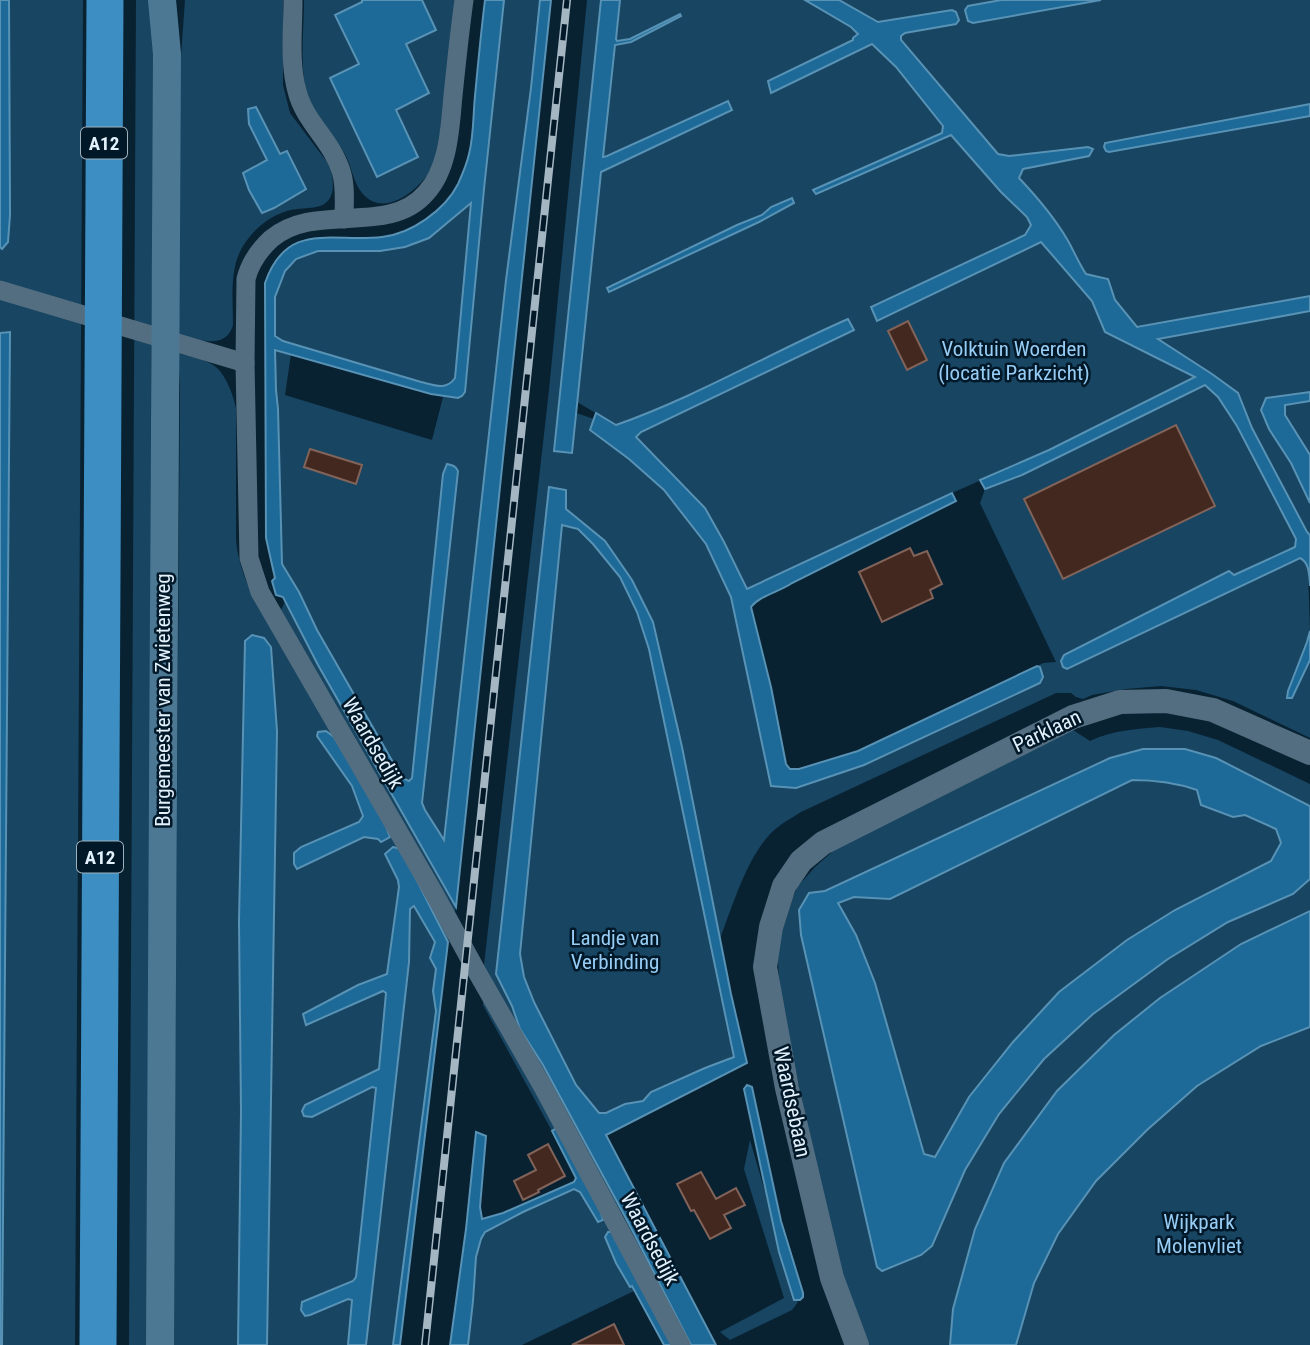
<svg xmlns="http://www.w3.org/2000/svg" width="1310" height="1345" font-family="'Roboto Condensed',sans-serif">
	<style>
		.green { fill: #184562; fill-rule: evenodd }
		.water { fill: #1d6997; stroke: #5892b5; stroke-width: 2; fill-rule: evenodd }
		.building { fill: #43281f; stroke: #826359; stroke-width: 2 }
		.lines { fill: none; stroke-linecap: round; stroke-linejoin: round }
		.minor { stroke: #536e81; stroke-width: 19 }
		.tertiary { stroke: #536e81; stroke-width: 24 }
		.secondary { stroke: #4c7894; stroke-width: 28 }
		.motorway { stroke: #3d8ec2; stroke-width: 37 }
		.rail-casing { stroke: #a4b6c2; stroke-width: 8 }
		.rail { stroke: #011828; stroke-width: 5; stroke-dasharray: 16; stroke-linecap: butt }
		.labels { text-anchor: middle; stroke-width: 5; stroke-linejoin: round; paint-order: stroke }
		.shield { fill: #011828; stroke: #9eb0bc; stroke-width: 2 }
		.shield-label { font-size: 19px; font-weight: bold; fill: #e2f1fc }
		.park-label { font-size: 21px; fill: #97cdf5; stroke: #011828 }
		.street-label { font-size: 21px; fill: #e2f1fc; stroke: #011828 }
	</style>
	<rect width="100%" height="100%" fill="#092232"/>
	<g class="green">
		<path d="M9,0h74l-8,1345h-73l8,-1012h-10v-86l1,2 9,-34z"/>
		<path d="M136,0h19l-4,378 -2,967h-20z"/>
		<path d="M185,0h98v85l7,28 37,49c8,14 11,42 -11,45 -11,2 -22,1 -32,5 -17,6 -31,18 -41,34 -14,23 -10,53 -10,79 -7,26 -37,14 -55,10l1,-250zM256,108l24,46 6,-3 -43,22 24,-13 -18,-36 -1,-15z"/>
		<path d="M304,0h58l1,1 -28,14 24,49 37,45 10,-65 30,-14 -14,-30h34l-17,147c-2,7 -4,14 -7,21 -12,21 -47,51 -69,26 -11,-12 -11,-30 -20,-43 -9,-14 -26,-29 -32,-44 -13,-31 -7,-74 -7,-107z"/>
		<path d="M504,0h36l-9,88 -25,192 -62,561 -22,-38 36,-332 -15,3 -31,304 -3,3 -7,-3 -85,-148 -18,-38 -17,-28 -4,-155 -2,-19 -1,-41 16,5 -6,41 147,45 11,-43 15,1 26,-209z"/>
		<path d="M587,0h14l-47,451 18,2 4,-40 18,6 -4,12 39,28 35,31 42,54 25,53 40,189 25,2 68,-23 176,-82v-16l-3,-1 6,-3 13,-1 -76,-159 5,-14 37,-14 183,-90 13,12 19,28 59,114v8l-62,28 -6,-4 -164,84 -3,7 2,5 5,2 232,-111 4,3 4,8 2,62 -2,11 -20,49 -1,7h5l18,-38v78l-77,-37 -37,-11 -35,-4 -35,3 -34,6 -9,4 -7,-2 -5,-4h-15l-255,119c-7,5 -16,9 -23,15 -29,22 -45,78 -58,112l-38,-192 -29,-125 -21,-42 -27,-39 -39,-32 -16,-22 -54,487 16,32 8,23 23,36 85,157 63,123h-19l-64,-113 26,59 -112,54h-54l5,-44 3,-44 5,-18 4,-7 38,-20 51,-23 6,3 18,30 -41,-94 -5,3 -69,-126 1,-40 65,-575z"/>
		<path d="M620,0h185l46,27 27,21 18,19 47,59 -1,7 -128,57 137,-55 50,57 26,25 4,8 -6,10 -154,71 6,15 164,-80 51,60 13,31 91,45 -147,73 -97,43 -205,96 -23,-47 -20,-34 -47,-50 -21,-19 1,-4 4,-3 212,-102 -6,-11c-77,34 -151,77 -231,106l-39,-23 24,-230 131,-63 -130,48 13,-112 16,-3 50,-26 -2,-2 -49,25 -13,2 -1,-2zM794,204l-35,18 -151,70v-4l129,-63 25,-10 9,-8z"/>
		<path d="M839,0h162l-33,6 -3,4 3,11 5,2 128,-23h209v104l-204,39v8l4,1 200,-36v180l-173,31 -22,-27 -7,-21 -22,-5c-8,-11 -12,-23 -19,-35 -13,-22 -30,-42 -48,-61l4,-9 66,-13 -1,-9 -79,9 -11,-2 -97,-114v-4l4,-3 50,-9 -3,-14 -74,12z"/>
		<path d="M471,202l-16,177c-9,11 -21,6 -34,3l-138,-41 -8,-5v-39l10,-26 11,-12 22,-8h62l49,-13 23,-18z"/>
		<path d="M1310,311v81l-44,6 3,31 22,34 19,40v32l-3,-3 -55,-104 -14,-35 -26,-19 -55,-35z"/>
		<path d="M178,353c12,4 28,6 38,14 11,10 17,28 20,41v132c2,23 10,42 20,63l25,7 4,-8 33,63 138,242 -8,35 -47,-93 -16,6 13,25 1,7 -12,87 -29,11 -22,13 -29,27 76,-34 3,2 -7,75 -74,37 -3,6 70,-24 4,1 -20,189 -3,4 -51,21 3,13 43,-16 5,1 -5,45h-81l10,-614 -6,-84 -26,-6 -6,280 2,190 -3,234h-65l7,-958zM317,736l65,80 -4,23 -14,-2 -67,32 37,-36 25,-11 4,-6 -11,-30z"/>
		<path d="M1310,401v54l-26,-40 1,-10z"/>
		<path d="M562,524l16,5 15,15 27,33 17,35 12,37 85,408 -29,11 -54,24 -8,9 -18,3 -19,9h-7l-23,-28 -42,-84 -10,-24 -4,-23z"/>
		<path d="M1160,727l28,4 30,9 92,44v22l-94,-48 -31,-9 -360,142 -16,2 -10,17 2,25 76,332 64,-40 24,-57 34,-56 45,-55 49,-45 75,-55 60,-37 65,-28 17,-15v32l-69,33 -81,54 -156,165 -29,66 -22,80 -3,36h-83l-31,-83 -56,-267 -3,-51 5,-25 16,-33 17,-19 26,-23 232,-114 17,11c23,-11 46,-12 70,-14z"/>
		<path d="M1132,780c18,0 47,2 63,10 14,6 26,18 38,27l12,-2 31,14 5,14 -10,18 -96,49 -206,187 -35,60 -10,-3 -49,-171 -19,-48 -18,-32 16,-6 36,2z"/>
		<path d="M414,906l21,36 -5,16 6,11 -3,22 3,20 -43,334h-27l43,-383 1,-53z"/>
		<path d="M1310,1027v318h-294l18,-62 24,-49 38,-53 51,-51 50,-44 64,-40z"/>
		<path d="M750,1140l16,55 21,84 7,21 4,2 -6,8 -62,30 -10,-8 64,-34 -40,-129z"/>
	</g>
	<g class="water">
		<path d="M0,0h9l1,215 -2,27 -6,7 -2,-2z"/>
		<path d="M362,0h60l14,30 -30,14 23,49 -33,17 22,47 -41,20 -47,-99 29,-14 -24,-49 27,-13z"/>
		<path d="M485,0h19l-20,189 -19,203 -3,4 -4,2 -27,-4 -156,-44 1,40 2,19 4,155 17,28 18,38 85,148 7,3 3,-3 31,-304 4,-10c5,1 9,2 11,7l-36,332 3,7 19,30 62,-560 25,-192 9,-88h11l-95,907 -138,-242 -35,-68 -7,-2 -4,-14 3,-3 -9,-40 -1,-255c22,-63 67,-40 117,-46 29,-3 63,-27 76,-53 4,-9 9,-20 11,-30 5,-19 4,-39 6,-58 3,-32 6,-64 10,-96zM471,203l-16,175c-9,13 -21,7 -34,4l-138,-41 -8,-5v-39l10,-26 11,-12 22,-8h62l25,-4 24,-9z"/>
		<path d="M601,0h19l-4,39 1,2 13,-2 50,-25 1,2 -50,26 -16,3 -12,112 4,-1 121,-55 4,9 -131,62 -29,281 -18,-2z"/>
		<path d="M805,0h34l39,22 74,-12 4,2 3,8 -3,4 -51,9 -4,3v4l97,114 11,2 79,-9 5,2 -4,7 -66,13 -4,9c18,19 35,39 48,61 7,12 11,23 19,35l22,5 7,21 22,27 173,-31v15l-152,28 54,35 26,19 14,35 55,104 3,3v51c-1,-10 0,-23 -10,-28l-233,111 -4,-2 -2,-6 3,-6 165,-84 5,4 61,-28 1,-8 -59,-113 -19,-29 -13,-12 -183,90 -37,14 -5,-9 69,-30 146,-73 -90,-45 -13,-31 -51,-59 -164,79 -6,-14 154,-72 6,-10 -4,-8 -26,-25 -50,-57 -135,59 -3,-4 129,-57 1,-7 -47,-59 -24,-23 -101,49 -3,-12 85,-41v-2l5,-4 -7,-7z"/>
		<path d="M1001,0h100l-128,23 -5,-2 -3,-11 3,-4z"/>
		<path d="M1310,104v12l-201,36 -3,-1 -2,-4 1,-4z"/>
		<path d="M256,107l24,47 7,-3 19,38 -32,19 -12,5 -13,-23 -6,-17 24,-13 -18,-36 -1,-15z"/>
		<path d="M792,198l2,5 -35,19 -150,70 -2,-4 130,-63 25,-10 9,-8z"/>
		<path d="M848,319l6,11 -213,102 -5,5 69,71 19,34 23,47 205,-96 4,8 -164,82c-13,9 -33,13 -41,24l20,80 15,77 4,5h9l59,-18 179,-85 3,1 3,10 -3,6 -176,82 -68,23 -25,-2 -40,-189 -25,-53 -42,-54 -35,-31 -39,-29 6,-17 20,12c80,-28 154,-72 232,-106z"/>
		<path d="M10,332l-8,1013h-2v-1012z"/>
		<path d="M1310,392v9l-25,4v10l25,40v48l-19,-40 -22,-34 -8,-19 5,-12z"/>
		<path d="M549,487l17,3v19l39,32 27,39 21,42 29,125 49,247 16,69 -141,72 110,210h-25l-63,-123 -85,-157 -23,-36 -8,-23 -16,-32zM562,525l16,4 15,15 27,33 17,35 12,37 85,408 -29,11 -54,24 -8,9 -18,3 -19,9h-7l-23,-28 -42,-83 -10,-25 -4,-23z"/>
		<path d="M1310,631v29l-18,38h-5l1,-7 19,-49z"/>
		<path d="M252,635l12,3 7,9 6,84 -10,614h-29l3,-234 -2,-190 6,-280z"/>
		<path d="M326,731l8,6 48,79 8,21 -9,5 -3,-3 -14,-2 -67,32 -3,-5v-11l7,-6 58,-25 4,-6 -11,-30 -35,-50 1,-4z"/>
		<path d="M1143,749h42l31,9 94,48v73l-17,15 -65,28 -60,37 -75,55 -49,45 -45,55 -34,56 -33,76 -11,9 -39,16 -5,-4 -76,-332 -2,-25 10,-17 16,-2 285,-133zM1132,780c22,0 45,3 65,10l4,15 32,12 12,-2 31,14 5,14 -10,18 -96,49 -48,30 -68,52 -46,50 -44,55 -34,60 -11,-3 -49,-171 -19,-48 -18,-32 16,-6 36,2z"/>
		<path d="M393,847l8,2 47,93 -48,403h-7l43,-334 -3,-20 3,-22 -6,-11 5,-16 -21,-36 -4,3 -1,53 -43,383h-18l4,-45 -4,-1 -38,16 -5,1 -4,-6 1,-8 51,-21 3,-4 20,-189 -4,-1 -60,30 -8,-1 -2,-5 3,-6 74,-36 7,-76 -3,-2 -77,34 -3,-11 55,-29 29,-11 12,-87 -1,-7 -13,-26z"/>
		<path d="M1310,911v116l-49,19 -64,40 -50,44 -51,51 -38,53 -24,49 -18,62h-66l3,-36 22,-80 29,-66 53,-72 57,-56 46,-37 81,-54z"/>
		<path d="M747,1085l5,2 29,134 22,72v4l-3,3h-6l-15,-48 -35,-163z"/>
		<path d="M557,1128l44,84 2,8 -5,2 -18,-30 -6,-3 -51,23 -38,20 -4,7 -5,18 -3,44 -5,44h-18l16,-116 10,-97 10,4 -6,71 2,12 21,-6 71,-31 2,-4 -24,-47z"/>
		<path d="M608,1232h4l60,113h-8l-32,-59 -2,1 -14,-24 -11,-26z"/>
	</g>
	<g class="building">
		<path d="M908,321l19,39 -20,10 -19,-39z"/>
		<path d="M1176,425l39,81 -152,73 -39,-80z"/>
		<path d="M310,449l52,16 -6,19 -52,-17z"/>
		<path d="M910,548l4,8 13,-5 15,33 -12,6 3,8 -51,24 -23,-50z"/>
		<path d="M548,1144l17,32 -27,14 1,2 -16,8 -9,-19 22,-11 -8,-15z"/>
		<path d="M701,1172l15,27 20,-11 9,17 -21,10 7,13 -21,11 -16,-29 -3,1 -14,-27z"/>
		<path d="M614,1324l10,21h-52z"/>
	</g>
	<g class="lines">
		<g class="minor">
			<path d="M293,0c0,30 -4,62 4,91 7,30 35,50 44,80 5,15 3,33 3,48"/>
			<path d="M464,0c-4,29 -7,57 -10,86 -4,34 -3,80 -28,107 -38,44 -110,8 -155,46 -13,12 -21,24 -25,40l-1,84 4,195 11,34 175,303 42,77 66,115 138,258"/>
			<path d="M0,290l245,73"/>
		</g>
		<path class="tertiary" d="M857,1345l-25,-67 -45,-190 -22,-121 6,-40 13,-41 17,-25 22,-18 250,-126 47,-15 46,-1 47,9 97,43"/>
		<path class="secondary" d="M160,1345l7,-1291 -5,-54"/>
		<path class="motorway" d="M98,1345l7,-1345"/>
		<defs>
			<path id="rail" d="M425,1345l142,-1345"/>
		</defs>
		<use href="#rail" class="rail-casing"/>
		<use href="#rail" class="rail"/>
	</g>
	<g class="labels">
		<g class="shield">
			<rect x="81" y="127.5" width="46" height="31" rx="5"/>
			<rect x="77" y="841.5" width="46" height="31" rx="5"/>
		</g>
		<g class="shield-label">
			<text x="104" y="150">A12</text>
			<text x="100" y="864">A12</text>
		</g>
		<g class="park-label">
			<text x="1014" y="356">Volktuin Woerden<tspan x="1014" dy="24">(locatie Parkzicht)</tspan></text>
			<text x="615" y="945">Landje van<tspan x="615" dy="24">Verbinding</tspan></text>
			<text x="1199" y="1229">Wijkpark<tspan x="1199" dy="24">Molenvliet</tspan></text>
		</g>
		<g class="street-label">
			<text transform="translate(163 700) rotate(-90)" y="7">Burgemeester van Zwietenweg</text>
			<text transform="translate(1047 731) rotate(-25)" y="7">Parklaan</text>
			<text transform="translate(373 743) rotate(60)" y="7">Waardsedijk</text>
			<text transform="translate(792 1102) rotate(78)" y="7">Waardsebaan</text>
			<text transform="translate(650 1239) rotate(62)" y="7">Waardsedijk</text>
		</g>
	</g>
</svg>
